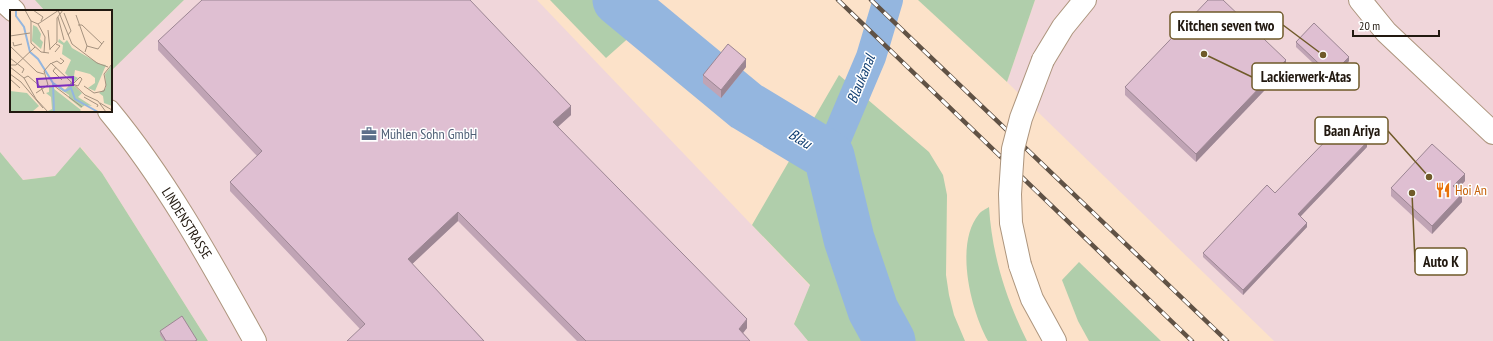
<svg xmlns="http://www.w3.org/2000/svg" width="1493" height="341" font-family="'PT Sans Narrow',sans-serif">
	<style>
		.commercial { fill: #f0d6da }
		.green { fill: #b0ceab }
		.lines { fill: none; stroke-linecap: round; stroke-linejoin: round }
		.canal { stroke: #94b6df; stroke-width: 30 }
		.river { stroke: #94b6df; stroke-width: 51 }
		.street-casing { stroke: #ad957d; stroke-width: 24 }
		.secondary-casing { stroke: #ad957d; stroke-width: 24 }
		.street { stroke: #fff; stroke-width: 22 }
		.secondary { stroke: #fff; stroke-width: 22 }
		.rail-casing { stroke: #605245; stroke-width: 4.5 }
		.rail { stroke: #fff; stroke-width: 3; stroke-dasharray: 9; stroke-linecap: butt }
		.secondary-bridge-casing { stroke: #ad957d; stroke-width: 24; stroke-linecap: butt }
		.secondary-bridge { stroke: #fff; stroke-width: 22 }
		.wall { fill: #c0a4b5 }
		.shaded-wall { fill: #9c8693 }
		.building { fill: #dfbfd2; stroke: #9c8693 }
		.labels { text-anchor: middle; stroke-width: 3; stroke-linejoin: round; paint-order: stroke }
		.service-label { font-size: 14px; fill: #4e5e75; stroke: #fff; text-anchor: start }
		.food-label { font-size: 14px; fill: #c56008; stroke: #fff; text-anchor: start }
		.street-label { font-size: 14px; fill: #221910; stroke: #fff }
		.water-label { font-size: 15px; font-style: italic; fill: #103e71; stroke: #fff }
		.inset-river { fill: none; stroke: #94b6df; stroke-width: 2 }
		.inset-road { fill: none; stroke: #a5927f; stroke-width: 1 }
		.view { fill: #7b2cbf; fill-opacity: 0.15; stroke: #7b2cbf; stroke-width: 2 }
		.inset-edge { fill: none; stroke: #221910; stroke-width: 2 }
		.leader { fill: none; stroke: #6f5a29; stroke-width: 1.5 }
		.callout-dot { fill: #6f5a29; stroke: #fff; stroke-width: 1.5 }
		.callout { fill: #fff; stroke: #6f5a29; stroke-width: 1.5 }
		.callout-label { font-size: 15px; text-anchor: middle; font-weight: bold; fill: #221910 }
	</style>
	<rect width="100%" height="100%" fill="#fce2c9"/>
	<g class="commercial">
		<path d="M0,0h35l10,11h-34v100h100v-40l73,-71h353l273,286 -16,37 14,18h-600l-106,-168 -21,-26 -26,29 -32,4 -23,-28z"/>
		<path d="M1035,0h458v341h-219l-267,-259z"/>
	</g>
	<g class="green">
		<path d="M35,0h149l-73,71v-60h-66z"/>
		<path d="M550,0h98l12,10 -54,48z"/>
		<path d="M918,0h117l-28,82z"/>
		<path d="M839,75l90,77 14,23 4,20 -1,80 3,20 5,20 11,26h-157l-14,-17 16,-39 -58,-60z"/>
		<path d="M80,147l22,26 106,168h-208v-189l23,28 32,-4z"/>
		<path d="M989,207c3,48 17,92 38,134h-39c-17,-30 -34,-97 -9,-127 2,-3 7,-5 10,-7z"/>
		<path d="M1079,262l82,79h-72l-11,-20 -16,-41z"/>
	</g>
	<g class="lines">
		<path class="canal" d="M829,156l42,-99 17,-57"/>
		<path class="river" d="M618,0l128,106 83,50 20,83 24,71 17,31"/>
		<defs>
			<path id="street" d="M1360,0l26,32 107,101"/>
			<g id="secondary">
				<path d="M2,0l12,11"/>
				<path d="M1043,60l20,-33 22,-27"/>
				<path d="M109,111c58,70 102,151 146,230"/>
				<path d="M1020,265l12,34 23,42"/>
			</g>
		</defs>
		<use href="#street" class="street-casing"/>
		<use href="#secondary" class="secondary-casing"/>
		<use href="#street" class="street"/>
		<use href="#secondary" class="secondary"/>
		<defs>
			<g id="rail">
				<path d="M838,0l354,341"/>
				<path d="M871,0l356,341"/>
			</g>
		</defs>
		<use href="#rail" class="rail-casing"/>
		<use href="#rail" class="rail"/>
		<defs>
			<path id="secondary-bridge" d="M1020,265l-9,-42 -1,-29 3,-45 8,-31 22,-58"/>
		</defs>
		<use href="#secondary-bridge" class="secondary-bridge-casing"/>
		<use href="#secondary-bridge" class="secondary-bridge"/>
	</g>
	<g class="wall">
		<path d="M158,41l413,74 -13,12 189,201 -4,5 7,8h-173l-119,-120 -46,43 72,77 -124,-12 -130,-138v-9l27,-26 -99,-106z"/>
		<path d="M1296,42l53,19 -18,19 -35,-33z"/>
		<path d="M746,67l-25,31 -18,-15v-8z"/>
		<path d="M1286,68l-90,94 -71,-67v-8z"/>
		<path d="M1367,147l-67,70 7,10 -64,68 -40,-38v-4l72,-60z"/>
		<path d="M1465,181l-8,9 5,12 -30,32 -41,-38v-8z"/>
		<path d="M160,331l37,10h-33l-4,-6z"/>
	</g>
	<g class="shaded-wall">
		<path d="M1349,57v4l-18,19v-5z"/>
		<path d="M746,59v8l-25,31v-8z"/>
		<path d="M1286,60v8l-90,94v-8z"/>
		<path d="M571,106v9l-18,16v-9z"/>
		<path d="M1367,142v5l-69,72v-5z"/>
		<path d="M1465,174v7l-12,13v-8z"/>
		<path d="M1462,194v8l-30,32v-8z"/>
		<path d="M458,212v9l-50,47v-9z"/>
		<path d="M1307,223v4l-64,68v-5z"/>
		<path d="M747,319v9l-8,10v-9z"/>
	</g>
	<g class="building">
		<path d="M202,0h268l101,106 -18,16 194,197 -8,10 11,12h-164l-128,-129 -50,47 76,82h-137l18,-17 -135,-142 32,-31 -104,-110z"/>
		<path d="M1208,0h15l63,60 -90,94 -71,-67z"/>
		<path d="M1314,23l35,34 -18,18 -35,-33z"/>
		<path d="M728,44l18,15 -25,31 -18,-15z"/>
		<path d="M1345,121l22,21 -69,72 9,9 -64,67 -40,-37 64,-68 8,8z"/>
		<path d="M1432,144l33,30 -12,12 9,8 -30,32 -41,-38z"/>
		<path d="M182,316l15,24 -2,1h-29l-6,-10z"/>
	</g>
	<defs>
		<symbol id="office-bare" viewBox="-9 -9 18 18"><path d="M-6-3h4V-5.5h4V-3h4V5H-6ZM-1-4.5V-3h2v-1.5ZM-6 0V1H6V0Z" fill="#5c6f8a" stroke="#fff" stroke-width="2.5" paint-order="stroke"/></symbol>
		<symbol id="restaurant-bare" viewBox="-9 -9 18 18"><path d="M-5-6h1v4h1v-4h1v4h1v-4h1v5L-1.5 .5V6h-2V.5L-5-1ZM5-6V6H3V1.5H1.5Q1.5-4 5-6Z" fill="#e8710a" stroke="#fff" stroke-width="2.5" paint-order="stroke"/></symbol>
	</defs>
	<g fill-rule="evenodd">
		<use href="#office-bare" x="358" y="123" width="22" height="22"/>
		<use href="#restaurant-bare" x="1432" y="179" width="22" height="22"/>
	</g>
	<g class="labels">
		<g class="service-label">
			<text x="381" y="139">Mühlen Sohn GmbH</text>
		</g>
		<g class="food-label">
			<text x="1455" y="195">Hoi An</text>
		</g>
		<g class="street-label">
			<text transform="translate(187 223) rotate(58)" y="5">LINDENSTRASSE</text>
		</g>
		<g class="water-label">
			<text transform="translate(861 79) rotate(-68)" y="5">Blaukanal</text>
			<text transform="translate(800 139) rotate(31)" y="5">Blau</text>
		</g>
	</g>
	<g transform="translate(10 10)">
		<rect width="102" height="102" fill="#fce2c9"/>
		<path d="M23,15l4,2 4,7 -1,5 3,3 -2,7 -9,-8zM49,29l5,4 3,-3 5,8 28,16 6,1 -11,26 -7,-3 7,-5v-5l-5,-4 -15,-4 -1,6 4,2 -4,4 -9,-9 6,-13 -9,-6 1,-9 -5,-3zM102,55v41l-8,-3 -1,-7 -4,-3 7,-5 -1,-14zM61,73l11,10 -4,4 14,9 -7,-1 -4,3 -22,-18 10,8v-3l-12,-8 2,-2 6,5zM39,75l32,25 -2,2 -31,-1 4,-2 -1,-12 -5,-4 3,-1zM0,81l17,2 12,13 -6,5 9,1h-32z" fill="#b0ceab"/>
		<path class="inset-river" d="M6,0v6l8,11 6,25 8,7 15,24 12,8 6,-3 4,11 23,13M43,73l1,29"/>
		<path class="inset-road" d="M15,0l6,11M23,0l10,7 -2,4M48,0l14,34 25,19 11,4M54,3l7,18 -3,4M66,5l11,31 -2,6M48,7l6,23M21,11v22l10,9 8,1M21,11l7,3 21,-14M28,14l7,13 -1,16M68,15h4l20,19M38,20l2,20M0,26l20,-3M3,32l1,4 8,-2M0,36l27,26 7,2M77,36l11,3 6,-8M40,39l7,-7v-24l6,-8M45,42l5,-6 -4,-2M0,48l14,11 -2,4M41,53l34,32 13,6 8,11M42,53l5,-2 4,3 3,-3 -4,-3M0,55h6l19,-18M0,57l14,11 12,21 12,13M46,57l-3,4 9,9M0,64l11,8 22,26M14,68l4,-2 13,11 3,7M0,69l10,9M60,73l8,3 4,-7 -2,-2 -6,6M43,75l29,22M74,76l10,7 10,-2 2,-6 -2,-11 8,-10M26,83l12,-8 -4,-14 7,-8M74,87l14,8 -1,2M90,93l12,7"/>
		<path class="view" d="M63,67v8l-35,2 -1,-8z"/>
		<rect width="102" height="102" class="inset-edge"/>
	</g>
	<path class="leader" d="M1323 55L1283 25M1204 54L1252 77M1429 177L1388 131M1412 193L1415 262"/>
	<g class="callout-dot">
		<circle cx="1323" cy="55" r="4"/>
		<circle cx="1204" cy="54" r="4"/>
		<circle cx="1429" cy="177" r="4"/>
		<circle cx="1412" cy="193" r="4"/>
	</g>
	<g class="callout">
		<rect x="1170" y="12" width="113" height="27" rx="4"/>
		<rect x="1252" y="63" width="107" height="27" rx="4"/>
		<rect x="1315" y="117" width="73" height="27" rx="4"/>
		<rect x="1415" y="248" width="52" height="27" rx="4"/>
	</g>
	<g class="callout-label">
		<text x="1226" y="31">Kitchen seven two</text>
		<text x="1306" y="82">Lackierwerk-Atas</text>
		<text x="1352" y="136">Baan Ariya</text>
		<text x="1441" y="267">Auto K</text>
	</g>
	<path d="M1353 30v6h86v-6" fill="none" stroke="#221910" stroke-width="2"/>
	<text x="1359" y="30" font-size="12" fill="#221910" stroke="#ffffff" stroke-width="3" paint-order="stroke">20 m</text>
</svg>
